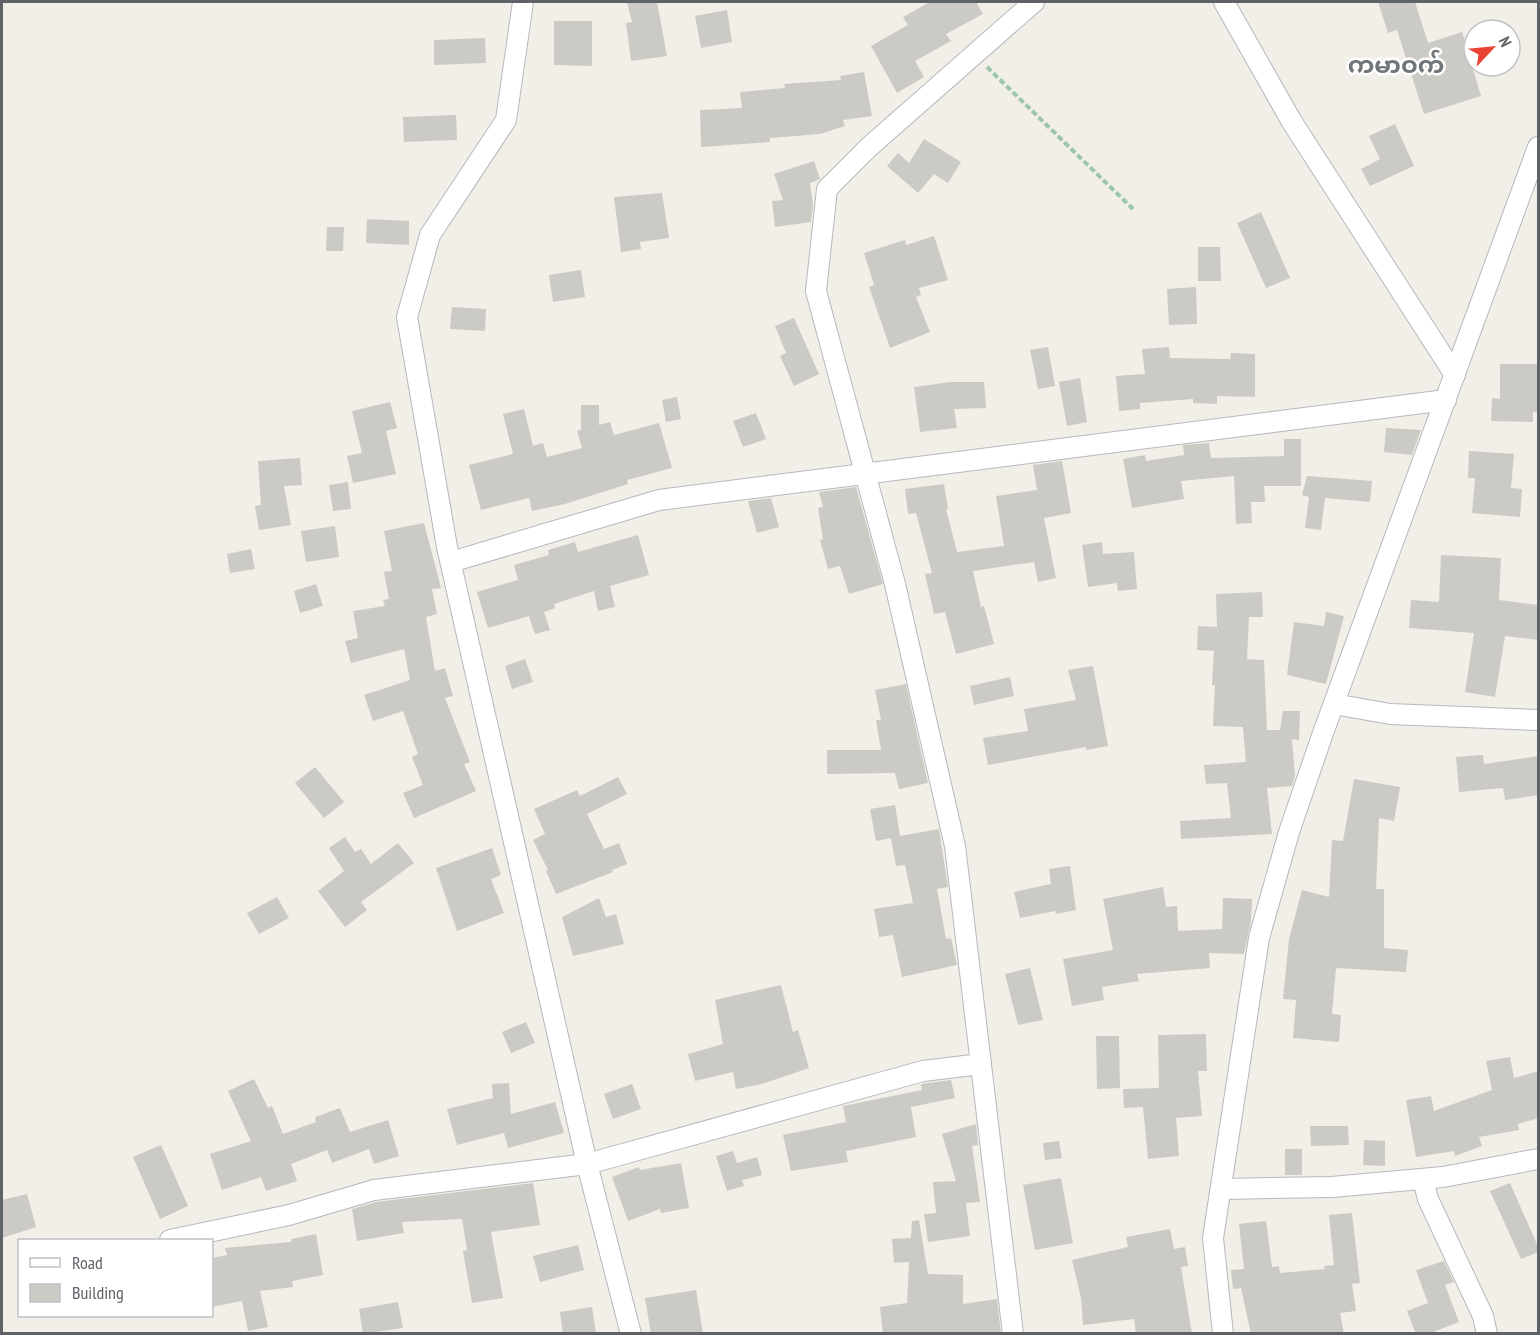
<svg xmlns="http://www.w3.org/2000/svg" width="1540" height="1335" font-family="'PT Sans Narrow','Noto Sans Myanmar',sans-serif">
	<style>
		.building { fill: #cccac5 }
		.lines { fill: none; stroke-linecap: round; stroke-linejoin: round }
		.street-casing { stroke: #b5b8bc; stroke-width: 22 }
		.path { stroke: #9cc7a9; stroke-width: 4; stroke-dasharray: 6 3; stroke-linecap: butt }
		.street { stroke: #fff; stroke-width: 20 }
		.labels { text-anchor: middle; stroke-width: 5; stroke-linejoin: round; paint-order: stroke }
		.district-label { font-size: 24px; font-weight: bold; fill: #70757a; stroke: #fff }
	</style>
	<rect width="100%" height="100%" fill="#f1efe8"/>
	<g class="building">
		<path d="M627,2h30l10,54 -36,5 -5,-38 6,-1z"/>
		<path d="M930,2h46l7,12 -37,20 5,7 -36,20 9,16 -27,16 -26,-47 37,-21 -5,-8z"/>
		<path d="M1378,2h37l13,41 34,-11 19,64 -57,18 -27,-84 -9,3z"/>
		<path d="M727,10l5,32 -31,6 -6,-32z"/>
		<path d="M554,21h38v45l-38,-1z"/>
		<path d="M485,38l1,25 -52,2v-25z"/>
		<path d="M864,72l8,44 -29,4 2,6 -25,8 -50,4v4l-69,5 -1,-37 42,-2 -2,-16 45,-4 -1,-4 57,-4 -1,-4z"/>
		<path d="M456,115l1,25 -53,2 -1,-25z"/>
		<path d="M1395,124l19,42 -44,20 -9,-17 19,-10 -11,-23z"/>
		<path d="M924,139l37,23 -13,21 -14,-9 -16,19 -31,-27 11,-13 11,10z"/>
		<path d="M814,161l6,18 -10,4 3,22 -2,17 -36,5 -3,-26 11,-1 -9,-26z"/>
		<path d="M662,193l7,45 -29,4 1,7 -20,3 -7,-55z"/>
		<path d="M1261,212l29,66 -24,10 -29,-65z"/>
		<path d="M367,219l42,2v24l-43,-2z"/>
		<path d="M327,227h17l-1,24h-17z"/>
		<path d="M934,236l14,44 -29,8 2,7 -5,2 14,35 -40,16 -21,-61 5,-2 -10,-32 41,-13 1,5z"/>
		<path d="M1198,247h22l1,34h-23z"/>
		<path d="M581,270l4,27 -32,5 -4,-27z"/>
		<path d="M1196,287l1,37 -28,1 -2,-36z"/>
		<path d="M452,307l34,2 -1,22 -35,-2z"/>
		<path d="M794,318l25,56 -25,12 -14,-30 6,-3 -11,-27z"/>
		<path d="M1048,347l7,39 -17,3 -8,-39z"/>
		<path d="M1169,347l1,11 60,1 1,-6 24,1v43l-38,-1v8l-24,-1v-4l-53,4v6l-21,2 -3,-35 29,-2 -3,-25z"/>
		<path d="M1500,364h39v48h-6v10l-42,-1 1,-23 8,1z"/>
		<path d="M1080,378l7,44 -20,4 -8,-44z"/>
		<path d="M951,382h33l2,26 -32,1 3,19 -37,4 -6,-45z"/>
		<path d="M677,397l4,22 -15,3 -4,-22z"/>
		<path d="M390,402l7,26 -11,3 10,43 -43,9 -6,-27 15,-3 -10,-42z"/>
		<path d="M581,405h18v20l11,-3 4,13 45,-12 13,45 -45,12 1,4 -63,20 -33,7 -3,-13 -48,12 -12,-45 44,-11 -10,-40 21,-5 9,37 10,-3 4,14 35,-9 -5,-17 4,-1z"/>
		<path d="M756,413l10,26 -23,8 -10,-26z"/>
		<path d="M1386,428l35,2 -9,25 -28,-3z"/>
		<path d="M1284,439h17v47h-37l1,16h-14l1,21 -16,1 -2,-48 -53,5 3,18 -52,9 -9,-49 22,-4 1,6 38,-6 -1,-10 26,-2 2,15 73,-2z"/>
		<path d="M1469,451l45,3 -3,34 11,1 -2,28 -48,-4 3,-35h-7z"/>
		<path d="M300,458l2,27 -18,1 7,39 -32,5 -4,-24 6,-1 -3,-44z"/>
		<path d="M1062,461l9,52 -27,5 12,60 -18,4 -4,-20 -61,9 8,36 3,-1 10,38 -38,10 -11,-42 -11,2 -9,-40 7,-1 -16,-60 -8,1 -3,-25 39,-5 4,25h-2l11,43 47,-6 -8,-50 41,-6 -4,-25z"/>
		<path d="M1307,476l65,5 -2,21 -45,-4 -4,32 -16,-2 4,-31 -7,-2z"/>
		<path d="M348,482l3,27 -18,2 -4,-26z"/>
		<path d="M856,487l27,97 -34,10 -9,-28 -12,3 -8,-29 3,-1 -5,-31 5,-1 -4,-15z"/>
		<path d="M771,498l8,29 -22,6 -9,-32z"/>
		<path d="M424,523l17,65 -9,1 5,25 -11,3 9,54 10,-3 8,28 -8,2 25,64 -6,2 12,27 -62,27 -11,-25 20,-8 -11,-28 6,-3 -15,-43 -30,10 -9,-26 46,-15 -6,-31 -53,14 -6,-22 13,-3 -5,-27 32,-5 -2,-6 6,-1 -5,-27 8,-1 -8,-40z"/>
		<path d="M335,526l4,31 -33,5 -5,-31z"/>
		<path d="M638,535l11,40 -39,11 5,21 -17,4 -4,-20 -40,13 1,4 -11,4 6,18 -15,4 -6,-18 -41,12 -11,-36 41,-12 -4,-15 35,-10 -1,-5 27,-8 3,10z"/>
		<path d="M1102,542l1,12 31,-2 3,37 -19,2 -1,-8 -29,4 -6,-42z"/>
		<path d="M251,549l4,20 -25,4 -3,-19z"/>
		<path d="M1441,555l60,3 -2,42 40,5v35l-34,-4 -10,61 -30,-5 9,-59 -65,-5 2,-28 28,2z"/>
		<path d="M316,584l7,22 -23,7 -6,-22z"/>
		<path d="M1262,592l1,25h-14l-2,42 17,1 3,70h13l3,-19h17l-1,29 -7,-1 3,37 -3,10 -25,2 5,46 -91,5 -1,-18 51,-3 -4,-35 -21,1 -2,-19 42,-3 -3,-35 -30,-1 2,-41h-3l2,-34 -17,-1 1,-24 19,1 -1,-33z"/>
		<path d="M1326,612l18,4 -18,68 -39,-9 7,-53 30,4z"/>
		<path d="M525,659l8,23 -21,7 -7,-23z"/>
		<path d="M1093,666l15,80 -22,4v-3l-98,18 -5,-27 45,-7 -4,-22 52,-9 -8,-30z"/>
		<path d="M1010,677l4,19 -40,9 -4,-19z"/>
		<path d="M906,684l22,99 -29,6 -4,-16 -68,1v-24h54l-5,-30h5l-6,-30z"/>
		<path d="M1483,755l1,9 55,-8v39l-34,5 -2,-12 -44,4 -3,-35z"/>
		<path d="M315,767l29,35 -20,16 -29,-35z"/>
		<path d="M618,777l9,17 -40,20 17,35 15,-6 8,21 -15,6 1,2 -57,22 -10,-23 2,-1 -15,-30 12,-6 -11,-25 43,-19 3,6z"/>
		<path d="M1354,779l46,8 -6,34 -15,-3 -3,71h8v59l24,2 -2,22 -70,-4 -4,46 9,1 -2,27 -46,-4 3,-38 -13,-1 6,-60 13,-49 27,7 3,-57 11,1z"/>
		<path d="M895,805l5,31 39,-7 9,58 -11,2 9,50 5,-1 6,27 -55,12 -9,-42 -14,2 -5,-28 39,-6 -8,-38 -9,1 -5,-28 -15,3 -6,-32z"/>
		<path d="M345,837l10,15 6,-3 10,15 27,-21 16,20 -53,39 6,8 -22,17 -27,-36 26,-20 -15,-23z"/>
		<path d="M492,848l9,27 -10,4 13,34 -47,18 -21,-63z"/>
		<path d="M1070,866l6,44 -20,4 -1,-3 -35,7 -6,-26 37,-8 -2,-15z"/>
		<path d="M1163,887l3,20 11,-1 1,25 44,-2 1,-31 29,1 -1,22 -7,33 -35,-1 1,15 -73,6 2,7 -37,6 2,13 -32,6 -9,-47 50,-9 -10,-51z"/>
		<path d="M277,897l12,21 -30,16 -12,-21z"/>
		<path d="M599,898l7,19 10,-3 8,30 -51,12 -11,-39z"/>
		<path d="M1030,968l13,52 -25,5 -13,-51z"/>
		<path d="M781,985l12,47 5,-2 11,38 -47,16 -26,5 -3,-17 -38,9 -7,-27 35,-10 -8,-44z"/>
		<path d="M526,1022l9,21 -24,10 -9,-21z"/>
		<path d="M1206,1034l1,37h-9l4,45 -26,2 3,38 -31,3 -5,-52 -19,1 -1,-19 36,-1 -1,-53z"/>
		<path d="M1096,1036h23l1,52 -23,1z"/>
		<path d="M1510,1057l4,21 25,-7v47l-21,6 1,6 -40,7 3,9 -27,10 -1,-5 -38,6 -10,-57 25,-4 3,15 58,-21 -6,-29z"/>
		<path d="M254,1079l14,29 4,-2 11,28 33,-12 -1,-5 25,-9 10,24 38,-12 11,36 -25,8 -5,-15 -37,14 -5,-13 -36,14 6,17 -31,10 -5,-14 -39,13 -12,-36 41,-13 -23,-50z"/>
		<path d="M951,1080l4,18 -44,9 5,30 -70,14 2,11 -57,9 -8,-36 63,-13 -3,-16 79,-16 -1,-6z"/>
		<path d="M509,1083l2,31 44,-12 9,31 -56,15 -4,-15 -47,12 -10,-36 46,-11 -1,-14z"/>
		<path d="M632,1084l9,25 -28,10 -9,-25z"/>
		<path d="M976,1124l2,21 -6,1 8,56 -14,1 4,33 -42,6 -4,-28 12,-1 -3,-31 23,-1 -14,-47z"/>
		<path d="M1310,1126h38l1,19 -38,1z"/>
		<path d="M1364,1140l21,1v25l-22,-1z"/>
		<path d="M1059,1141l3,17 -17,2 -2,-17z"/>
		<path d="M161,1145l27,61 -28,13 -27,-62z"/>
		<rect x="1285" y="1149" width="17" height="26"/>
		<path d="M733,1151l4,12 20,-6 5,18 -20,5 2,6 -17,5 -11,-35z"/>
		<path d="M681,1163l8,45 -28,5 -1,-4 -32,12 -16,-44 27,-10 1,3z"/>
		<path d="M1061,1178l12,65 -38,7 -12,-65z"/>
		<path d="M533,1183l7,42 -49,7 12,66 -31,5 -9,-52 4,-1 -5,-31 -60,3 2,11 -47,8 -5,-32 24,-7z"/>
		<path d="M1510,1183l29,66v3l-18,7 -31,-68z"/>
		<path d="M27,1194l9,33 -34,11v-38z"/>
		<path d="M1352,1213l8,70 -8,1 4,27 -16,2 4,21h-93l-10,-46 -8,1 -2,-19 13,-1 -5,-45 27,-3 6,46 7,-1 1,7 45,-4 -1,-3 10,-1 -5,-50z"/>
		<path d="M919,1220l9,54 35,1v29l34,-5 4,35h-118l-3,-27 27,-4 2,-41 -15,1 -2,-24 19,-1 1,-17z"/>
		<path d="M1170,1229l4,20 11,-2 3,19 -7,1 11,67h-56l-2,-15 -51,6 -2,-27 -9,-38 56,-13 -2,-10z"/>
		<path d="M316,1234l7,41 -31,6 1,6 -33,4 8,36 -20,4 -6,-30 -30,6v-49l15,-3 -2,-7 66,-6v-3z"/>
		<path d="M578,1245l6,25 -44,12 -7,-26z"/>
		<path d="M1444,1261l10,21 -9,3 14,37 -31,12h-12l-9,-23 21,-8 -12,-33z"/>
		<path d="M696,1290l7,44h-52l-6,-36z"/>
		<path d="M398,1302l5,26 -40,6 -4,-25z"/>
		<path d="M592,1307l4,27h-33l-3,-22z"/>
	</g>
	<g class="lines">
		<defs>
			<g id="street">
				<path d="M523,2l-17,118 -76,115 -23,82 40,230 140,617 44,170"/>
				<path d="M1224,2l68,120 163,253"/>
				<path d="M451,562l208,-62 787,-100"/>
				<path d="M1334,704l56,10 148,6"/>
				<path d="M1423,1179l5,20 55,117 4,18"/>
				<path d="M1221,1189l111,-2 111,-10 95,-18"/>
				<path d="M170,1240l119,-25 85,-25 213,-26 336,-93 58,-7"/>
				<path d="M1013,1334l-58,-488 -60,-262 -79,-293 11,-102 42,-42 165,-145"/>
				<path d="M1223,1334l-10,-96 46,-300 30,-106 34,-99 215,-586"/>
			</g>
		</defs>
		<use href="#street" class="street-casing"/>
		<path class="path" d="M987,67l146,142"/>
		<use href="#street" class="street"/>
	</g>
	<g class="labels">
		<g class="district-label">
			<text x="1396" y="73">ကမာဝက်</text>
		</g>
	</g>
	<rect width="1540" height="1335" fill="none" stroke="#5f6368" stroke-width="6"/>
	<rect x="18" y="1239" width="195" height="78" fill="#ffffff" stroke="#bfc1c3" stroke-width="1.5"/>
	<rect x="30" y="1258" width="30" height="9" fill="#ffffff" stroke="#bfc1c3" stroke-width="1.5"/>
	<text x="72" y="1269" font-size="18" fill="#5f6368">Road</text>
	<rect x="30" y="1284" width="30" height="18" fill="#cccac5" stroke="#bfc1c3" stroke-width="1.5"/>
	<text x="72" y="1299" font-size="18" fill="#5f6368">Building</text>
	<g transform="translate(1492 48) rotate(64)"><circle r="28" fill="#ffffff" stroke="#bfc1c3" stroke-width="1.5"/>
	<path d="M0-4.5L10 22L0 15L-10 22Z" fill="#ea4335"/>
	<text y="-9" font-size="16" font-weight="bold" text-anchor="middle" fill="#5f6368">N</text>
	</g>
</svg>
